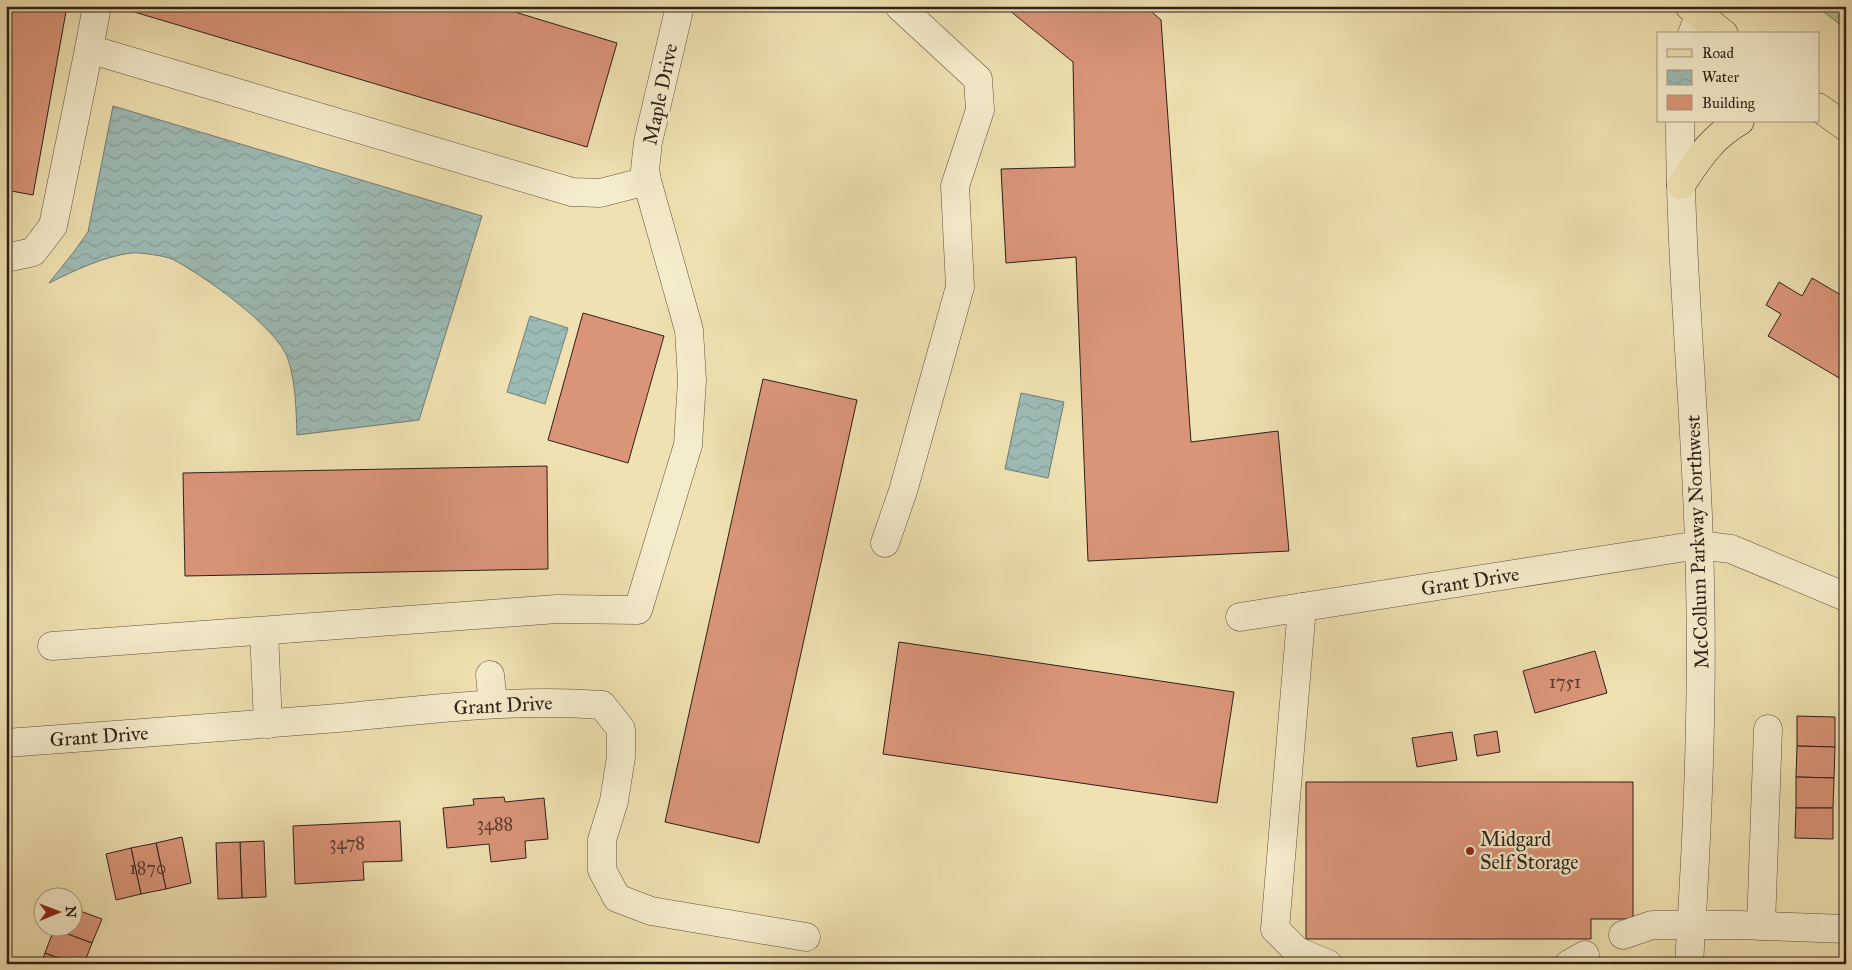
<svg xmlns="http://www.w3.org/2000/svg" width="1852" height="970" font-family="'IM FELL Great Primer',serif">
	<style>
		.grass { fill: url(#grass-dots); stroke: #717254 }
		.water { fill: url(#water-waves); stroke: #717d76 }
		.building { fill: #da9579; stroke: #2e2018 }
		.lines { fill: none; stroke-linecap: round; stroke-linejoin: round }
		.minor-casing { stroke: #5e503e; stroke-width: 29 }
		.major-casing { stroke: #2e2018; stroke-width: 29 }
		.minor { stroke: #f5eccc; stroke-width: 28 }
		.major { stroke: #efe1b1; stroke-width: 28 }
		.poi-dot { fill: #8f2418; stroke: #f5eccc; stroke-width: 2 }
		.labels { text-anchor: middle; stroke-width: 4.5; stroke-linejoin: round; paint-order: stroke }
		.number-label { font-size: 18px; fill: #593d30 }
		.street-label { font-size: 20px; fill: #2e2018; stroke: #f5eccc }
		.poi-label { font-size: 20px; fill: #2e2018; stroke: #f5eccc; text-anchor: start }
	</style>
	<defs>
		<pattern id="grass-dots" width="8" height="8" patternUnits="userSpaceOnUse" patternTransform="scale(1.25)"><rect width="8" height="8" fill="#b4c48f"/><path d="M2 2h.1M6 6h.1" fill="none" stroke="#9ba87b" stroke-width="1.8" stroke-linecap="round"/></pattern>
		<pattern id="water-waves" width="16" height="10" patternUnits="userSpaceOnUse" patternTransform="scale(1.25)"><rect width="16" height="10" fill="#9dbbb5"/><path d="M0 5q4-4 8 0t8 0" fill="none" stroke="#88a09b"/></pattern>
	</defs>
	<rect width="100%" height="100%" fill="#efe1b1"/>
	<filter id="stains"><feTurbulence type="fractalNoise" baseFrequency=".004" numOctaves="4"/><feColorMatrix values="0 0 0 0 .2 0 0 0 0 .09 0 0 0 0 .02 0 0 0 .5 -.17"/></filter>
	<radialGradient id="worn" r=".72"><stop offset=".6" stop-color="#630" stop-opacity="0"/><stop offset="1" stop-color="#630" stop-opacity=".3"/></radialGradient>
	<path class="grass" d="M1816,6h30v23z"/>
	<g class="water">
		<path d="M113,106l369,110 -63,204 -122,15c-1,-25 -1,-52 -9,-76 -10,-31 -86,-85 -116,-100 -7,-3 -33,-7 -41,-6 -29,4 -55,17 -82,30l24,-30 15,-21z"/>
		<path d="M530,316l38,12 -23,76 -38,-12z"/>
		<path d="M1021,393l43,9 -16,76 -43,-9z"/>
	</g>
	<g class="building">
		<path d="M6,6h61l-34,189 -27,-5z"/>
		<path d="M132,6h363l122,37 -30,104 -456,-136z"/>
		<path d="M1004,6h141l16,14 30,422 87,-11 11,120 -201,10 -12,-304 -70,6 -5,-94 74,-2 -2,-105z"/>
		<path d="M1812,278l34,20v84l-78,-46 13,-22 -15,-9 13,-23 23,14z"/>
		<path d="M583,313l81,23 -36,127 -80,-23z"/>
		<path d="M763,379l94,21 -98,443 -94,-21z"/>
		<path d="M547,466l1,103 -363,7 -2,-103z"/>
		<path d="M899,642l335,50 -17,111 -334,-49z"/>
		<path d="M1595,651l12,42 -72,20 -12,-42z"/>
		<path d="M1797,716l38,1v30l-38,-1z"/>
		<path d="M1497,731l3,21 -23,4 -3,-21z"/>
		<path d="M1452,732l5,28 -40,7 -5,-29z"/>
		<path d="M1797,746l38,1 -1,31 -38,-1z"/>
		<path d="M1796,777l38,1 -1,30h-37z"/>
		<path d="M1306,782h327v137h-42v20h-285z"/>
		<path d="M504,797l1,5 39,-4 4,41 -23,2 1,17 -35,4 -2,-18 -42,4 -4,-40 31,-3 -1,-6z"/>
		<path d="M1796,808h37v31l-38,-1z"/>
		<path d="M400,821l2,40 -39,1 1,18 -69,4 -2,-58z"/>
		<path d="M182,837l9,46 -25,6 -10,-46z"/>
		<path d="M264,841l2,56 -24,1 -2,-56z"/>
		<path d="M240,842l2,56 -24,1 -2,-56z"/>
		<path d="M156,843l10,46 -25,5 -10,-46z"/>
		<path d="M131,848l10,46 -25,6 -10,-46z"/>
		<path d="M72,908l30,11 -10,24 -38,-14 18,-1z"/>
		<path d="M54,929l38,14 -8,21h-10l-29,-11z"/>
		<path d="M45,953l29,11h-33z"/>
	</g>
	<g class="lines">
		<defs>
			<g id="minor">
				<path d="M97,6l-8,43 483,143 28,1 47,-12"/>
				<path d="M1692,34l11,-28"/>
				<path d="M1680,121c0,141 15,282 19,424 5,139 -1,279 -10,419"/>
				<path d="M6,258l27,-6 20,-26 36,-177"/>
				<path d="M885,543l18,-52 57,-204 -5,-101 25,-76 -2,-31 -79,-73"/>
				<path d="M1302,607l-27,322 22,22 31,13"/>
				<path d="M1240,617l459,-72 32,4 115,48"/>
				<path d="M264,631l4,93"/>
				<path d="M52,646l505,-37 81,1 50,-165 4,-65 -3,-50 -42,-149 -2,-11 3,-28 32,-136"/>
				<path d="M490,675l3,29"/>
				<path d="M6,743c111,-8 221,-16 332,-25 87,-8 176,-20 264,-13l19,24v28l-7,44 -12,39v30l15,28 34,13 155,26"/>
				<path d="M1761,926l7,-197"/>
				<path d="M1623,935l29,-10h86l108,4"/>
				<path d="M1569,964l16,-9"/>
			</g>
			<g id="major">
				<path d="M1689,6l35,28"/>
				<path d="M1818,107l28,20"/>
				<path d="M1681,185c18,-27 30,-47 59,-64"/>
			</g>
		</defs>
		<use href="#minor" class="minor-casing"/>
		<use href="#major" class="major-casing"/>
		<use href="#minor" class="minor"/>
		<use href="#major" class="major"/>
	</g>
	<circle class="poi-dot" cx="1470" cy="851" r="5"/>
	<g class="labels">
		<g class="number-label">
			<text x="1565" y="688">1751</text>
			<text x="495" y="830">3488</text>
			<text x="347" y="849">3478</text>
			<text x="148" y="874">1870</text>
		</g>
		<g class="street-label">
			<text transform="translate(660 94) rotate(-78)" y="7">Maple Drive</text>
			<text transform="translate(1697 542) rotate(-92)" y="7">McCollum Parkway Northwest</text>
			<text transform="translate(1470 581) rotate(-9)" y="7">Grant Drive</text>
			<text transform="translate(503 705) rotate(-3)" y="7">Grant Drive</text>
			<text transform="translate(99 736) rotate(-4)" y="7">Grant Drive</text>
		</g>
		<g class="poi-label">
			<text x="1480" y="846">Midgard<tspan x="1480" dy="23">Self Storage</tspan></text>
		</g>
	</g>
	<rect width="1852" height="970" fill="none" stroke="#efe1b1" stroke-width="25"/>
	<rect x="8" y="8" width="1837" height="955" fill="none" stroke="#2e2018" stroke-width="2.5"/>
	<rect x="12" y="12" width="1827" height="945" fill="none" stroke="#2e2018"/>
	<rect x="1657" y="32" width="162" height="90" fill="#f5eccc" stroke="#a59a84"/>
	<rect x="1667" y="49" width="25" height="8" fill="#efe1b1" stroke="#a59a84"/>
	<text x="1702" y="58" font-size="15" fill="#2e2018">Road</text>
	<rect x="1667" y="70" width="25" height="15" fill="url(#water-waves)" stroke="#a59a84"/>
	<text x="1702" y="82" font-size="15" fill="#2e2018">Water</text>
	<rect x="1667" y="95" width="25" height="15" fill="#da9579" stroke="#a59a84"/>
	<text x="1702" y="108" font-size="15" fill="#2e2018">Building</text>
	<g transform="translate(58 912) rotate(89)"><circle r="24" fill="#f5eccc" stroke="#a59a84"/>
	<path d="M0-4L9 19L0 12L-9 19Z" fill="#8f2418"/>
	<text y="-8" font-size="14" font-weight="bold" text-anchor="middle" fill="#2e2018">N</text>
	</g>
	<rect width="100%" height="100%" filter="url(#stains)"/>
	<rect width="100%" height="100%" fill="url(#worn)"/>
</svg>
